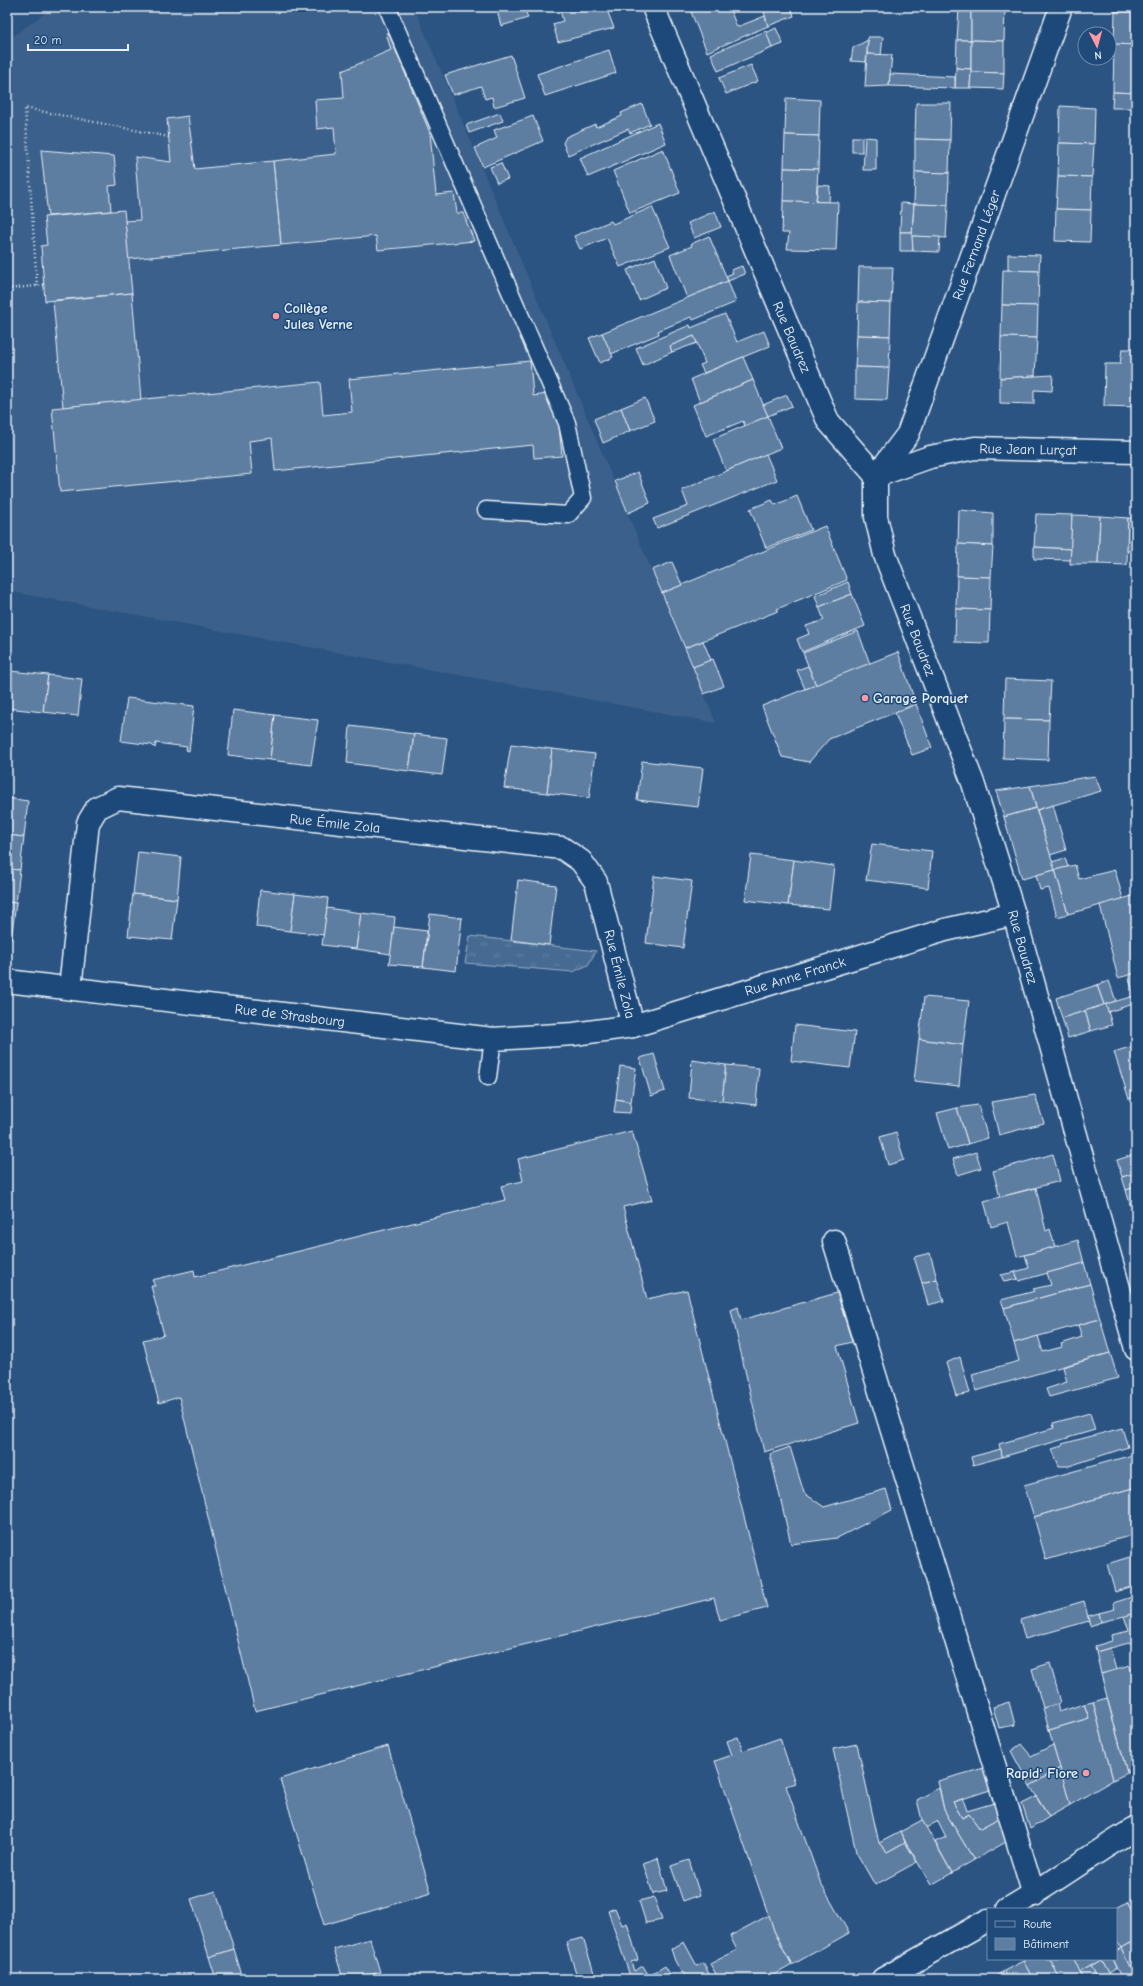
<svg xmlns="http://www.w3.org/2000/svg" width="1143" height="1986" font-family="'Comic Neue',sans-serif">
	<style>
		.built { fill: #3a608b }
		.grass { fill: url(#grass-tufts); stroke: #98aec6 }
		.building { fill: #5d7da1; stroke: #e8f1f8 }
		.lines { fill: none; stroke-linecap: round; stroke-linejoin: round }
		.lane-casing { stroke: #e8f1f8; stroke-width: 19 }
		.street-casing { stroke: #e8f1f8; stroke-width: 25 }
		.primary-casing { stroke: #e8f1f8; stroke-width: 25 }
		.path { stroke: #e8f1f8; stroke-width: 2.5; stroke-dasharray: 1 3; stroke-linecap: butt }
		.lane { stroke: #1f4a7a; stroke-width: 16 }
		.street { stroke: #1f4a7a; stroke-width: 22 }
		.primary { stroke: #1f4a7a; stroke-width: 22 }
		.poi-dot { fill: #ff9aa2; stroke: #1f4a7a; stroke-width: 1.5 }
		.labels { text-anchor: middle; stroke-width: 3; stroke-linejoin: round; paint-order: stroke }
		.street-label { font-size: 14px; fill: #e8f1f8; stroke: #1f4a7a }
		.poi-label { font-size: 14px; font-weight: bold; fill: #e8f1f8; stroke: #1f4a7a; text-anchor: start }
	</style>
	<defs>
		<pattern id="grass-tufts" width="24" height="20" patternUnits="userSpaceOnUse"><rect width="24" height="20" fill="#476b93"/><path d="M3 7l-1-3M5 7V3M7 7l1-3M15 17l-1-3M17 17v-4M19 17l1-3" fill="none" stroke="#6281a3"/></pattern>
	</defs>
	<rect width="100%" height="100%" fill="#2b5482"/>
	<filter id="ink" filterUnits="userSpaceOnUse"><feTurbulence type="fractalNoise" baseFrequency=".025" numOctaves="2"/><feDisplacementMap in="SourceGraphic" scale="8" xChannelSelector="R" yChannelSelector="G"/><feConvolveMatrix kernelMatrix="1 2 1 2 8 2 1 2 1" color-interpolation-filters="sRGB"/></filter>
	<g filter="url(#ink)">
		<path class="built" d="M53,7h361l302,716 -709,-132v-550z"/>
		<path class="grass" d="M470,936l126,15 -8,14 -15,7 -108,-9z"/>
		<g class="building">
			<path d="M508,7h16l4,11 -27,8 -4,-16z"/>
			<path d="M559,7h39l2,6 7,-3 7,18 -56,14 -5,-18 10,-3z"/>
			<path d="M703,7h26l8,20 28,-11 3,10 -61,26 -16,-40z"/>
			<path d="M777,7h14l3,9 -26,10 -4,-14z"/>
			<path d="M954,7h51v2z"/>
			<rect x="1115" y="7" width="21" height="5"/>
			<path d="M959,8h12v32h-14z"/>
			<path d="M971,8l34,1 -1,32 -33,-1z"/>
			<path d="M1115,12h21v33l-22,-1z"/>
			<path d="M776,28l7,16 -11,4 -6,-15z"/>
			<path d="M766,31l6,17 -54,23 -7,-17z"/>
			<path d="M388,32l42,101 6,62 18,-2 3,20h6l11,28 -96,9 -2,-14 -95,9 -8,-84 63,-7 -2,-27 -17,2 -2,-29 29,-2 -2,-27 49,-21 -5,-17z"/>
			<path d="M868,37h15l-2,18 -14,-1z"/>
			<path d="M868,40l-2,22 -15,-1 2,-13z"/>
			<path d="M957,40h14v29l-15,-1z"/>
			<path d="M971,40l33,1v32l-33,-1z"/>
			<path d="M1114,44l22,1v48l-23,-1z"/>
			<path d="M609,50l7,23 -71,23 -8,-22z"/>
			<path d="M867,54l25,1 -3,31 -24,1z"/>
			<path d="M511,55l14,43 -31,9 -2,-10 -7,2 -4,-13 -28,9 -8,-20z"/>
			<path d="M751,65l7,16 -32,13 -7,-16z"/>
			<path d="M956,68l15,1 -1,19h-15z"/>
			<path d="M971,72l33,1 -1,16 -33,-1z"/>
			<path d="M890,74l65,3v11l-66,-2z"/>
			<path d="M1113,92l23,1v15h-24z"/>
			<path d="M786,98l34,2 -1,36 -34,-1z"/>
			<path d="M916,103h35l-1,37 -35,-1z"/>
			<path d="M642,104l8,20 -20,9 -2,-4 -60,26 -5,-12 3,-6 29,-13 1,3 26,-11 -1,-3z"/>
			<path d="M1060,106l35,2 -1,36 -35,-1z"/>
			<path d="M500,113l3,8 -34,12 -3,-8z"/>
			<path d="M188,116l7,53 78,-8 8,84 -153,14 -3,-38 15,-1 -5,-63 36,5 -4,-43z"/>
			<path d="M533,116l10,25 -60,26 -8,-19 22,-10 -3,-8z"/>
			<path d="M658,123l8,20 -78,34 -8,-19z"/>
			<path d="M785,135l34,1 -1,33 -34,-1z"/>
			<rect x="852" y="137" width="10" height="15"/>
			<path d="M865,137l11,1v32h-13z"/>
			<path d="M915,139l35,1 -1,33 -34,-1z"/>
			<path d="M1059,143l35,1 -2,33 -34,-1z"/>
			<path d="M663,149l17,44 -50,20 -17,-42z"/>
			<path d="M41,150l73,6 3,29 -8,1 2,25 -63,5z"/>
			<path d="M501,163l7,16 -11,4 -7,-16z"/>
			<path d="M784,168l34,1 -2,33 -33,-1z"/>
			<path d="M915,172l34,1 -1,32 -34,-1z"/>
			<path d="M1058,176l34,1 -1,33 -35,-1z"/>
			<path d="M818,185l12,1 -1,16h-13z"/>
			<path d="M783,201l55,1 -2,48 -49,-1 2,-16h-7z"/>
			<path d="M901,203l13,1 -2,28h-12z"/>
			<path d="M914,204l34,1 -2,33 -34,-2z"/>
			<path d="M652,207l18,40 -50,20 -13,-29 -27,11 -6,-13 37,-15 2,3z"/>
			<path d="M1056,209l35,1 -1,32 -35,-1z"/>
			<path d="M124,210l8,83 -87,8 -4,-55 6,-1 -3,-28z"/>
			<path d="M715,211l6,16 -27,11 -6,-15z"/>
			<path d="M900,232h12l1,19h-13z"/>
			<path d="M709,236l19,45 -41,17 -17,-43 22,-9 -1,-2z"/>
			<path d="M912,236l28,1 -1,15 -26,-1z"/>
			<path d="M1008,254l32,1 -1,16 -31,-1z"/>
			<path d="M655,258l11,30 -27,12 -12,-30z"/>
			<path d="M742,266l3,8 -17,7 -2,-5 7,-3 -2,-3z"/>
			<path d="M859,267h34l-2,36 -33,-1z"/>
			<path d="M1003,270l36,1 -1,35 -36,-1z"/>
			<path d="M728,281l8,21 -43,18 -2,-3 -33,14 1,3 -48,20 -9,-21z"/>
			<path d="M132,293l9,107 -78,7 -10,-106z"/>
			<path d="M858,302l33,1 -1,33 -33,-1z"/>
			<path d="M1002,305l36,1 -1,32 -36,-1z"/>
			<path d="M725,314l12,28 27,-11 6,15 -66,27 -4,-8 5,-2 -11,-27 -24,10 2,6 -29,13 -7,-17 54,-23 1,3z"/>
			<path d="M602,333l11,24 -13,6 -11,-25z"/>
			<path d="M857,335l33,1 -1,32 -34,-1z"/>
			<path d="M694,336l3,7 -25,9 -2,-6z"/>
			<path d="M1001,337l36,1 -2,38 -35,2z"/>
			<path d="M1122,349h14v58l-32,-1 1,-42h15z"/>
			<path d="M743,357l10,23 -53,22 -9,-23z"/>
			<path d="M530,361l3,35 15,-2 10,22 4,40 -28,2 -1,-13 -258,26 -3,-33 -23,3 3,33 -192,18 -8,-84 268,-26 3,33 29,-3 -3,-33z"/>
			<path d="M855,367l34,1 -2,32 -32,-1z"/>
			<path d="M1053,375l-1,16 -18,-1v14l-34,-1v-25z"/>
			<path d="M753,380l15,36 -23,10 -2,-5 -37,15 -13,-31z"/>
			<path d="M787,395l5,11 -24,10 -5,-11z"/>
			<path d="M645,398l10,23 -25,10 -9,-23z"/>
			<path d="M621,408l9,23 -27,12 -9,-24z"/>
			<path d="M768,416l13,32 -55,23 -13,-32z"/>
			<path d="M766,454l11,26 -120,48 -4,-9 35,-13 -6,-16z"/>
			<path d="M638,472l12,31 -22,10 -13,-32z"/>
			<path d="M797,496l14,34 -45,18 -16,-39 22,-9 3,5z"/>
			<path d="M959,510l34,3v33l-35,-2z"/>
			<path d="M1036,514l36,1 -1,34 -37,-2z"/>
			<path d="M1072,515l28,1 -2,48h-28z"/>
			<path d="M1100,516l28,2 -1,47 -29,-1z"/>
			<path d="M1128,518h8v33h-9z"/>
			<path d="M825,526l22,54 -70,29 1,2 -93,37 -23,-55z"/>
			<path d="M958,544l35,2 -2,31 -34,-1z"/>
			<path d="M1034,547l37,2 -1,11 -36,-1z"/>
			<path d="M672,562l10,23 -20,8 -10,-23z"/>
			<path d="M957,576l34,1 -1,33 -34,-1z"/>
			<path d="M848,582l4,12 -33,13 -4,-11z"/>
			<path d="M852,594l13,32 -63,26 -5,-13 12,-5 -3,-8 18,-6 -5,-13z"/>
			<path d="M956,609l34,1 -1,33 -34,-1z"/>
			<path d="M858,631l12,33 -54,21 -13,-32z"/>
			<path d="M703,641l8,19 -18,7 -8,-19z"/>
			<path d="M898,652l18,52 -87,35 -20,23 -27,-5 -20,-51z"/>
			<path d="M713,659l11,27 -20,8 -11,-27z"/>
			<path d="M808,666l8,19 -11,4 -8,-19z"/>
			<path d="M10,671l38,4 -5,37 -36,-4z"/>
			<path d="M48,675l34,4 -4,37 -35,-4z"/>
			<path d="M1005,679l46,2 -2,39 -45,-1z"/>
			<path d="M127,698l67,8 -5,45 -3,-1 1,-3 -31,-4 -1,5 -3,-3 -31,-4z"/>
			<path d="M916,704l16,44 -20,7 -17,-42z"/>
			<path d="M233,710l42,5 -5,45 -42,-5z"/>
			<path d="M275,715l43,5 -7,45 -41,-5z"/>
			<path d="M1004,719l45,1 -1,40 -45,-2z"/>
			<path d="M350,726l64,8 -5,37 -62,-8z"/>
			<path d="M414,734l33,4 -5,37 -33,-4z"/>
			<path d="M511,744l41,5 -5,44 -43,-5z"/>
			<path d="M552,749l43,5 -6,44 -42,-5z"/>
			<path d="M642,761l61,7 -5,39 -61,-7z"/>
			<path d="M1095,776l6,15 -64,19 -7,-24z"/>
			<path d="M1030,786l6,22 -32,9 -8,-26z"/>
			<path d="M7,798l21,3 -4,36 -17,-2z"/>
			<path d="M1053,805l13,45 -16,5 -13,-45z"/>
			<path d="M1036,808l19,62 -33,9 -18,-62z"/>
			<path d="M7,835l17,2 -4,33 -13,-1z"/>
			<path d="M872,844l60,7 -4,37 -62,-8z"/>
			<path d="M138,852l43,5 -4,42 -44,-5z"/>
			<path d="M751,855l43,5 -6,45 -43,-5z"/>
			<path d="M1065,858l3,9 -13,3 -3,-8z"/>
			<path d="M794,860l40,6 -5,43 -41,-4z"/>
			<path d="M1075,865l4,14 36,-9 8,29 -55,15 -13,-44z"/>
			<path d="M7,869l13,1 -4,33 -9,-1z"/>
			<path d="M1055,870l13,44 -11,3 -8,-29 -9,2 -4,-15z"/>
			<path d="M654,876l38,5 -9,67 -37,-5z"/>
			<path d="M518,880l38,5 -7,60 -38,-5z"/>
			<path d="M260,890l35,4 -5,37 -34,-4z"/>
			<path d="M133,894l44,5 -5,41 -44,-4z"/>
			<path d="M295,894l33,4 -4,37 -34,-4z"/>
			<path d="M1136,895v78l-18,5 -18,-73z"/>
			<path d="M7,902l9,1 -5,37 -4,-1z"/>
			<path d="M327,908l34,5 -5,36 -34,-4z"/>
			<path d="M361,913l34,4 -4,37 -35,-5z"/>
			<path d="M430,914l32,4 -6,53 -33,-4z"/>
			<path d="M394,927l33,4 -4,36 -34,-3z"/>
			<path d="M1136,973v29l-8,-27z"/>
			<path d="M1109,981l7,20 -12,4 -7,-20z"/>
			<path d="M1097,985l7,20 -42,13 -6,-20z"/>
			<path d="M1134,996l2,7 -28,9 -2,-8z"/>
			<path d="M924,997l45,4 -6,44 -44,-6z"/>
			<path d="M1106,1004l6,21 -21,6 -6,-20z"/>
			<path d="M1085,1011l6,20 -23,7 -6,-20z"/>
			<path d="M795,1025l60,7 -5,36 -59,-7z"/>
			<path d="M919,1039l44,6 -4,41 -45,-5z"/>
			<path d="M1136,1045v52l-7,2 -15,-47z"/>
			<path d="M654,1054l11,37 -14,5 -11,-38z"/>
			<path d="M692,1060l34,5 -4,36 -33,-3z"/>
			<path d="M726,1065l33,3 -3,37 -34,-4z"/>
			<path d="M620,1066l16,2 -5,34 -15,-3z"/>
			<path d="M1035,1095l9,28 -45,12 -8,-33z"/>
			<path d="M616,1099l15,3 -1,11 -16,-1z"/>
			<path d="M978,1105l10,33 -20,6 -11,-36z"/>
			<path d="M957,1108l11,36 -20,6 -11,-37z"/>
			<path d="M632,1131l20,69 -29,7 24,92 40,-9 80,318 -47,12 -6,-22 -459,113 -76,-314 -20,6 -16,-63 21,-5 -13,-49h4l-3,-6 42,-10 1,7 310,-77 -4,-14 22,-5 -5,-22z"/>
			<path d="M896,1132l8,28 -16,5 -8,-28z"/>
			<path d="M976,1152l5,16 -23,7 -5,-16z"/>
			<path d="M1053,1154l7,27 -60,16 -7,-26z"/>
			<path d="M1136,1154v19l-14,4 -5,-17z"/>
			<path d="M1136,1173v14l-10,3 -4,-13z"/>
			<path d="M1136,1187v15l-6,2 -4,-14z"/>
			<path d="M1036,1188l10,43 4,-2 5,18 -38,10 -9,-35 -17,5 -7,-26z"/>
			<path d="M1136,1202v15l-2,1 -4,-14z"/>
			<path d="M1078,1240l6,23 -65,18 -4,-9 14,-4 -4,-13z"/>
			<path d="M930,1253l7,26 -15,4 -8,-26z"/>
			<path d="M1084,1263l6,21 -86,24 -3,-8 34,-9 -2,-2 18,-4 -4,-12z"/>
			<path d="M1015,1272l3,7 -14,3 -3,-7z"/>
			<path d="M937,1279l7,22 -16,4 -6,-22z"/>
			<path d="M1090,1284l10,35 -86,24 -10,-35z"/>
			<path d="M837,1293l15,49 -15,4 22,77 -95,29 -33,-142 7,-3 3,13z"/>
			<path d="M1100,1319l10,34 -134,38 -4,-17 47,-13 -5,-18 24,-7 5,16 19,-5 -1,-3 21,-7 -4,-12z"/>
			<path d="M1110,1353l8,25 -69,19 -3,-8 21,-7 -4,-15z"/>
			<path d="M960,1357l10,36 -14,3 -10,-33z"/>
			<path d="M1090,1413l5,17 -93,27 -3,-13 55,-16 -1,-5z"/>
			<path d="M1122,1428l6,19 -59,19h-10l-7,-17 10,-3v-2z"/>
			<path d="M790,1447l14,46 20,14 62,-18 6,21 -55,28 -46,6 -21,-90z"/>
			<path d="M1001,1449l1,8 -29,8 -2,-8z"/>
			<path d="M1136,1450v37l-102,30 -10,-32 112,-31z"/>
			<path d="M1136,1487v47l-90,26 -12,-43z"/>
			<path d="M1136,1555v30l-21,7 -8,-28z"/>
			<path d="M1136,1585v28l-35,9 -2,-9 16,-4 -2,-6 22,-7 -3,-9z"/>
			<path d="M1084,1601l5,20 -64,18 -5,-19z"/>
			<path d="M1099,1613l2,9 -11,4 -2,-10z"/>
			<path d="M1136,1613v28l-40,11 -1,-6 17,-5 -1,-6 18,-4 -5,-15z"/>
			<path d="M1110,1648l6,22 -15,4 -5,-22z"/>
			<path d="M1050,1663l11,40 -18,5 -11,-39z"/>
			<path d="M1130,1666l6,17v84l-9,6 -26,-99z"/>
			<path d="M1107,1698l20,75 -14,7 -20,-78z"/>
			<path d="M1009,1702l6,23 -16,3 -6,-21z"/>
			<path d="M1093,1702l20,78 -43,25 -21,-75 40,-12 -5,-14z"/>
			<path d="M1057,1704l2,8 25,-8 5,14 -40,12 -6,-22z"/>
			<path d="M738,1737l5,14 37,-13 15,45 -9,3 35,98 28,49 -57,32 -18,-34 -59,-170 17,-6 -5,-14z"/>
			<path d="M857,1744l22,99 8,9 18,-10 12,20 -42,23 -19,-33 -23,-103z"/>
			<path d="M1021,1744l10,12 22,-11 7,23 -30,18 -19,-35z"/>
			<path d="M388,1746l43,147 -107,32 -44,-146z"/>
			<path d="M984,1768l6,22 -37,12 9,16 7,-4 11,15 19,-10 7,23 -32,18 -30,-50 -6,-29z"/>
			<path d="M1060,1768l10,37 -21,12 -19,-31z"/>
			<path d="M939,1788l5,22 30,50 -22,13 -17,-31 11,-5 -8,-16 -12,7 -4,-8 -5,-20z"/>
			<path d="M1036,1797l13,20 -19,12 -8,-25z"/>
			<path d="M963,1799l4,12 27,-8 5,16 -19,10 -11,-15 -7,4 -9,-16z"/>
			<path d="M922,1820l30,53 -21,12 -31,-53z"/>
			<path d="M900,1832l5,10 -18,10 -8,-9z"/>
			<path d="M658,1858l9,33 -14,3 -10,-31z"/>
			<path d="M689,1860l11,35 -17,6 -12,-35z"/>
			<path d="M216,1891l18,58 -25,8 -18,-58z"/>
			<path d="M654,1897l8,23 -16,3 -7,-22z"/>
			<path d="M1136,1897v22l-9,-17z"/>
			<path d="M1127,1902l9,17v21l-15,9 -5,-9 -1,-31z"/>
			<path d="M615,1908l7,17 5,-2 11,37 -7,2 3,9 9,-5 6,10 16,-10 8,13h-42l-23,-68z"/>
			<path d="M769,1915l5,16 18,34 -25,14h-48l-9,-15 27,-14 -7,-14z"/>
			<path d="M583,1938l13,41h-18l-12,-37z"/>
			<path d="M370,1939l10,33 -25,7h-12l-9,-30z"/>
			<path d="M684,1942l13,24 6,-3 9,16h-24l-4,-6h-2l-7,-12 -4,-12z"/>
			<path d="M1133,1942l3,4v33l-15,-30z"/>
			<path d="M234,1949l9,30h-27l-7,-22z"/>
			<path d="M1121,1949l14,28 -3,2h-10l-10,-20h4v-7z"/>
			<path d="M1027,1959h23l10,20h-27l-10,-18z"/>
			<path d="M1050,1959h24l10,20h-12l-2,-3 -10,3z"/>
			<path d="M1074,1959h27v1l-21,12z"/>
			<path d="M1103,1959h9l4,9 -8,5 -7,-13z"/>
			<path d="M1101,1960l7,13 3,6h-13l-7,-13z"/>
			<path d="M1023,1961l10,18h-25l-4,-8z"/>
			<path d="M1091,1966l7,13h-14l-4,-7z"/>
			<path d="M1004,1971l4,8h-17z"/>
		</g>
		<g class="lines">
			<defs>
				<g id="lane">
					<path d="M387,7l180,416 16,75 -15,17 -82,-5"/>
					<path d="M488,1077l5,-38"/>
				</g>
				<g id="street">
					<path d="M653,7l175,414 48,55v41l9,38 88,228 41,131 122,435"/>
					<path d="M876,476l32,-42 153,-427"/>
					<path d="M876,476l54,-19 45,-9 161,4"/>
					<path d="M7,981l486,58 81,-5 59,-8 312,-96 69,-16"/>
					<path d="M70,988l18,-165 9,-15 21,-10 444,50 19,13 15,21 37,144"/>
					<path d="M834,1241l200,654"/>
				</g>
				<g id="primary">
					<path d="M1008,1909c44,-25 84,-55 128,-81"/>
					<path d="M883,1979l105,-59"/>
				</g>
			</defs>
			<use href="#lane" class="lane-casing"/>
			<use href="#street" class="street-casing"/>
			<use href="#primary" class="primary-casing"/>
			<g class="path">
				<path d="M37,286l-12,-178 144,29"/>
				<path d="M7,289l37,-4"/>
			</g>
			<use href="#lane" class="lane"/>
			<use href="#street" class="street"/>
			<use href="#primary" class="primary"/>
		</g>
	</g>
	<g class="poi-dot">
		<circle cx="276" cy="316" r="4"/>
		<circle cx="865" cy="698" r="4"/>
		<circle cx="1086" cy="1773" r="4"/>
	</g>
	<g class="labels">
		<g class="street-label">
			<text transform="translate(976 245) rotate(-70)" y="5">Rue Fernand Léger</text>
			<text transform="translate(792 337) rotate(67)" y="5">Rue Baudrez</text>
			<text transform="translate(1028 449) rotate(1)" y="5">Rue Jean Lurçat</text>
			<text transform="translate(918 640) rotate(69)" y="5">Rue Baudrez</text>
			<text transform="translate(335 823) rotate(6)" y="5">Rue Émile Zola</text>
			<text transform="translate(1023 947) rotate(74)" y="5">Rue Baudrez</text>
			<text transform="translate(620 974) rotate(76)" y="5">Rue Émile Zola</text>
			<text transform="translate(795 976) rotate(-17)" y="5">Rue Anne Franck</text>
			<text transform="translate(290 1015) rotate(7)" y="5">Rue de Strasbourg</text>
		</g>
		<g class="poi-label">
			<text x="284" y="313">Collège<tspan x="284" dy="16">Jules Verne</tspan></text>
			<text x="873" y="703">Garage Porquet</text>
			<text x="1078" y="1778" text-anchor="end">Rapid' Flore</text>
		</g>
	</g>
	<rect width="1143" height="1986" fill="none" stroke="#1f4a7a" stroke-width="24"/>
	<rect x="12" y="12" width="1119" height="1962" fill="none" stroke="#e8f1f8" stroke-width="1.5" filter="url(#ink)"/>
	<rect x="987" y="1908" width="130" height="52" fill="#1f4a7a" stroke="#6f8dac"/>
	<rect x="995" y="1921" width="20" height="6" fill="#1f4a7a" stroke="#6f8dac"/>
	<text x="1023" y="1928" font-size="12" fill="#e8f1f8">Route</text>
	<rect x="995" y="1938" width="20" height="12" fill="#5d7da1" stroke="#6f8dac"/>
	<text x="1023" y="1948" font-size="12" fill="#e8f1f8">Bâtiment</text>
	<g transform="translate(1097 46) rotate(174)"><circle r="19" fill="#1f4a7a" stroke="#6f8dac"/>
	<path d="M0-3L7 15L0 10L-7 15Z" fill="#ff9aa2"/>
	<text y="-6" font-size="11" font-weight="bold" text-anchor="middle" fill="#e8f1f8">N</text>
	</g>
	<path d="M28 44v6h100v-6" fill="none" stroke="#e8f1f8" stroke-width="2"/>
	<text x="34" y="44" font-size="12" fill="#e8f1f8" stroke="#1f4a7a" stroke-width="3" paint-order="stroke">20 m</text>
</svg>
